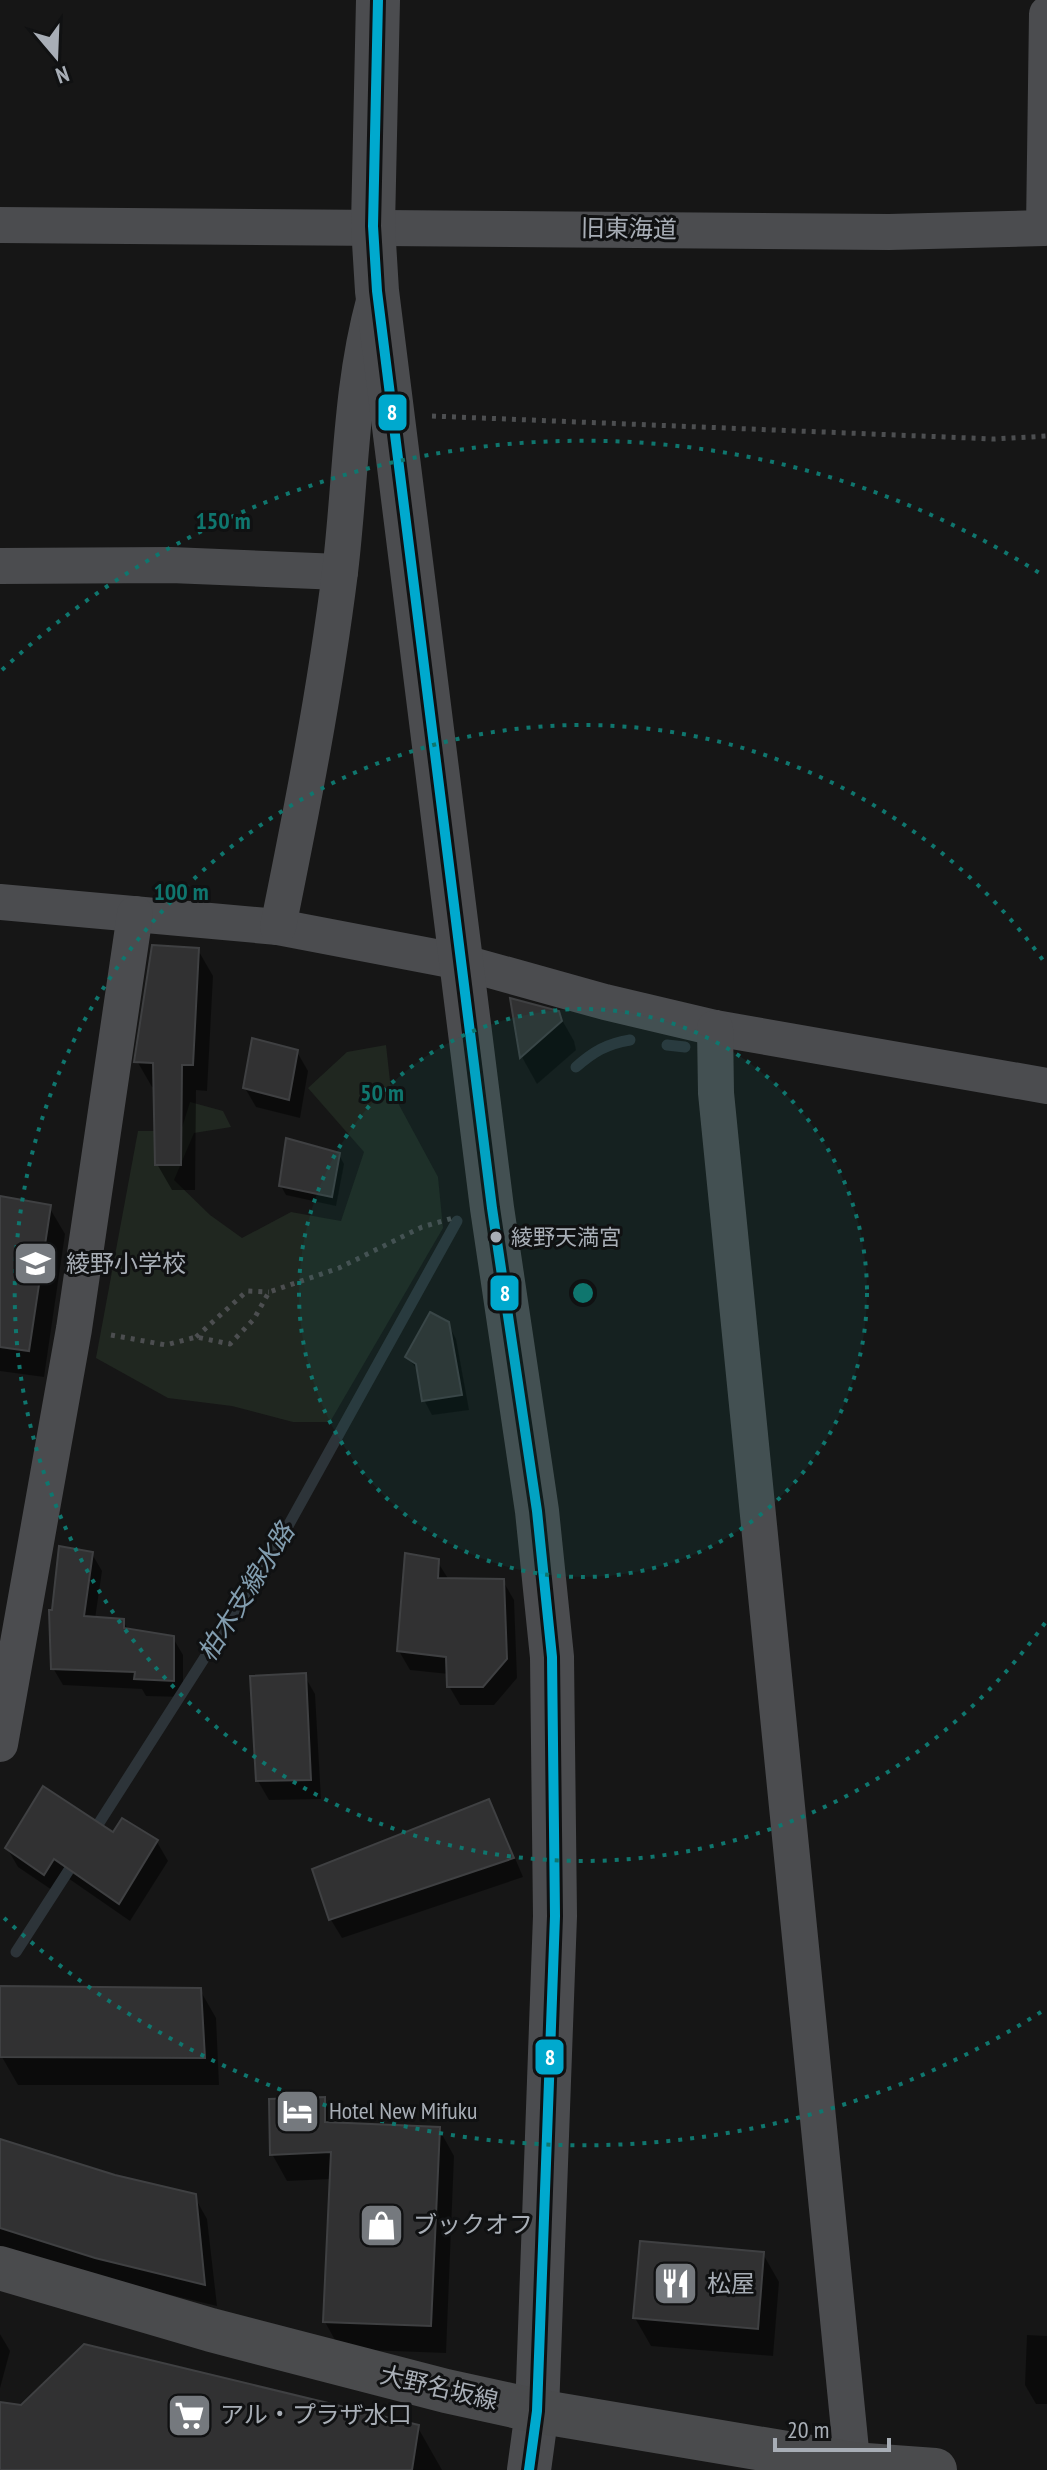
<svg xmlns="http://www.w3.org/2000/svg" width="1047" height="2470" font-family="'PT Sans Narrow','Noto Sans JP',sans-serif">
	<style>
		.green { fill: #202720 }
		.shadow { fill: #0007 }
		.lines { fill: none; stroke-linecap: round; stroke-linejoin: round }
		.stream { stroke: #2d3439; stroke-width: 11 }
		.building { fill: #313132; stroke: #3f4042; stroke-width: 2 }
		.path { stroke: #4c4e50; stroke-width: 5; stroke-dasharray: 4 6; stroke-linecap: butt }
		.minor { stroke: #4b4c4f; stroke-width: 36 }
		.tertiary { stroke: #4b4c4f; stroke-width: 44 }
		.secondary { stroke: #4a4b4d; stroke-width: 44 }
		.bus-1-casing { stroke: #101112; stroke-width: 16 }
		.bus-1 { stroke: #00a9ce; stroke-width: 10 }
		.ring { fill: none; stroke: #0f766e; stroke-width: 4; stroke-dasharray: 4 8 }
		.bus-dot { fill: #a8aeb6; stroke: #101112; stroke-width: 3 }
		.labels { text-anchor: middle; stroke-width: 6; stroke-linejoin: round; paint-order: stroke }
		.bus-label { font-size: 22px; fill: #a8aeb6; stroke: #101112; text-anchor: start }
		.street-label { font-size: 24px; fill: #a8aeb6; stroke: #101112 }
		.poi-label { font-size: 24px; fill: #a8aeb6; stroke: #101112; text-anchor: start }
		.water-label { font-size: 26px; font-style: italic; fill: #829daf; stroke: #101112 }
		.centre { fill: #0f766e; stroke: #101112; stroke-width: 4 }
		.ring-label { font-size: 24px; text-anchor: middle; font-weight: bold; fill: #0f766e; stroke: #101112; stroke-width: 6; stroke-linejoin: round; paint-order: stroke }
		.line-badge { stroke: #101112; stroke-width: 3 }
		.badge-label { font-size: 22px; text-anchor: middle; font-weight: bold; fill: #fff }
	</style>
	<rect width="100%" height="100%" fill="#161616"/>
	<path class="green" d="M386,1045l5,45 47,87 5,51 -113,194h-37l-61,-16 -64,-8 -72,-40 42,-227h43l9,-29 33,9 8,16 -37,6 -20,47 36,35 32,23 49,-26 50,9 23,-69 -56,-64 39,-36z"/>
	<g class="shadow">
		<path d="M198,950l15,26 -6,115 -11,-1 -1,100h-23l-15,-26 -2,-77h-3l-15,-26z"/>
		<path d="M513,1000l45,13 16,28 2,9 -39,34 -15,-27z"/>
		<path d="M297,1052l11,19 -8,47 -44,-11 -11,-19z"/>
		<path d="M339,1155l5,9 -8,42 -50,-11 -5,-9z"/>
		<path d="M0,1198l49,9 16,27 -21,143 -44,-6z"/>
		<path d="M448,1324l8,15 13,71 -37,5 -8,-15 -4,-26 -12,-17z"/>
		<path d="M92,1554l10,17 -7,48 28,2 6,10 44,7 10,17v42l-37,-1 -4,-7 -79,-4 -10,-17z"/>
		<path d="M437,1561l12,19 54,1 11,19 3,78 -23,27h-34l-11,-19v-12l-39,-4 -11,-19z"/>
		<path d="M304,1675l11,19 6,105 -52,1 -11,-19z"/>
		<path d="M488,1801l11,19 24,57 -181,61 -11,-18 -17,-50z"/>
		<path d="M113,1835l44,7 11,19 -38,60 -65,-45 -10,16 -37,-25 -11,-19z"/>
		<path d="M0,1988l200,2 16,28 3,67h-201l-16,-28z"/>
		<path d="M323,2099l15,25 101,5 15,27 -8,197 -106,-4 -15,-27 6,-143 -44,2 -15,-27z"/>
		<path d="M0,2142l114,35 80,19 13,23 10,87 -108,-26 -109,-33z"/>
		<path d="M763,2254l16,28 -6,74 -122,-10 -16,-28z"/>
		<path d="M0,2334l10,17 -10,37z"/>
		<path d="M1027,2335l20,1v68h-11l-11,-19z"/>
		<path d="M0,2404l106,17 311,5 25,44h-442z"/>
	</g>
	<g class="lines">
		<g class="stream">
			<path d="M667,1045l18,2"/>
			<path d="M576,1067c17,-15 30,-23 54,-27"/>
			<path d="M92,1834l191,-299 174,-314"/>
			<path d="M16,1952l60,-93"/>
		</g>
	</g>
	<g class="building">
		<path d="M152,945l47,3 -6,117h-11l-1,100h-26l-2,-102 -19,-1z"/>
		<path d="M510,998l49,13 3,10 -42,37z"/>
		<path d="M252,1038l46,12 -9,50 -46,-12z"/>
		<path d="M286,1138l54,15 -8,44 -53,-11z"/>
		<path d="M0,1196l51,9 -22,146 -29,-4z"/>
		<path d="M430,1312l19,10 13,73 -40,6 -6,-37 -11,-7z"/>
		<path d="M59,1546l34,6 -9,64 40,3v9l50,8v45l-40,-2 1,-7 -84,-3 -2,-59h3z"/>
		<path d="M405,1553l34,6 -1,19 66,1 3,80 -24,28h-36l-1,-30 -49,-6z"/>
		<path d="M306,1673l5,107 -55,1 -6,-105z"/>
		<path d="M43,1786l70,46 9,-14 36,22 -39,64 -65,-45 -10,16 -39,-27z"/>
		<path d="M489,1799l25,59 -185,62 -17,-51z"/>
		<path d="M0,1986l201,2 4,70 -205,-1z"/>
		<path d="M325,2097v25l115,5 -9,199 -108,-4 8,-170 -61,3 -1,-56z"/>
		<path d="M0,2139l115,36 81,19 9,91 -110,-27 -95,-30z"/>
		<path d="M640,2241l124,11 -6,77 -125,-11z"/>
		<path d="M84,2344l335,81 -7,45h-412v-68l21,3z"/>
	</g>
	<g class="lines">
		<g class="path">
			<path d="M432,416l562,23 53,-3"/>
			<path d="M111,1335l55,10 30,-8 34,7 24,-25 15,-27 70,-24 83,-41 31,-9"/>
			<path d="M196,1337l51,-46 22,1"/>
		</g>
		<g class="minor">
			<path d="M0,225l889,7 155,-4 3,-214"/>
			<path d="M0,566l171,-1 169,7"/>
			<path d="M0,902l278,25 183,35 144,40 110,26 332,58"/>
			<path d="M278,927c24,-118 47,-235 62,-355 11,-90 10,-183 34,-271"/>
			<path d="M715,1028l1,65 137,1377"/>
			<path d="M0,1744l74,-415 61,-415"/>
		</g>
		<path class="tertiary" d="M378,0l-5,226 4,65 115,917 45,303 15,146 3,259 -18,495 -8,59"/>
		<path class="secondary" d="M0,2268l211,62 235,61 91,20 315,53 83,6"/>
		<defs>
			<path id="bus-1" d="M378,0l-5,226 4,65 115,917 45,303 15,146 3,259 -18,495 -8,59"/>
		</defs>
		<use href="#bus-1" class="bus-1-casing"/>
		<use href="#bus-1" class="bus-1"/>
	</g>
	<circle cx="583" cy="1293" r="284" fill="#0f766e" fill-opacity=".12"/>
	<g class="ring">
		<circle cx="583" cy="1293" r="284"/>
		<path d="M1045 1623A568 568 0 1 1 1045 963"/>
		<path d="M1041 2012A852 852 0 0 1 2 1916M2 670A852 852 0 0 1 1041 574"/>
	</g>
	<defs>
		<symbol id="school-square" viewBox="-11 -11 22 22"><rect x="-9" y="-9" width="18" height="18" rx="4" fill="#75797e" stroke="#101112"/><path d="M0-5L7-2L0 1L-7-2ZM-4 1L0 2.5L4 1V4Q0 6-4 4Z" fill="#fff"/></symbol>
		<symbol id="hotel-square" viewBox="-11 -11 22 22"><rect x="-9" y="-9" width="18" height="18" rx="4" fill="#75797e" stroke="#101112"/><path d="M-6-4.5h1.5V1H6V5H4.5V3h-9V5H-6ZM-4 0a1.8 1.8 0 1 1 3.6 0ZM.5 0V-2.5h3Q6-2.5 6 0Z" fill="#fff"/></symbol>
		<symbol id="shop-square" viewBox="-11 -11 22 22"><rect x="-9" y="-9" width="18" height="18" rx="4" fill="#75797e" stroke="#101112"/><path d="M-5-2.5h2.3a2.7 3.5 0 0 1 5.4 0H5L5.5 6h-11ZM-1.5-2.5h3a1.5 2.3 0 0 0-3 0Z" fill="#fff"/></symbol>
		<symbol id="restaurant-square" viewBox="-11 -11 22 22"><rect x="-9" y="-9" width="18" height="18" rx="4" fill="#75797e" stroke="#101112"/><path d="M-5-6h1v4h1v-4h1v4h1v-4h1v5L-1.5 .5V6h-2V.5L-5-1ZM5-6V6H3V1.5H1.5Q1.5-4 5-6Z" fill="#fff"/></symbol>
		<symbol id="supermarket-square" viewBox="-11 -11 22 22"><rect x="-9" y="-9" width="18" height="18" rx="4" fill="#75797e" stroke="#101112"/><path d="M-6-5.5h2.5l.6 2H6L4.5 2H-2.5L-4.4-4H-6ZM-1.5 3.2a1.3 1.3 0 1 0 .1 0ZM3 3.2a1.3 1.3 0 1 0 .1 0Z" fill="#fff"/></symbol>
	</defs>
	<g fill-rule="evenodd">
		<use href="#school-square" x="10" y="1238" width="51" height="51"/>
		<use href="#hotel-square" x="272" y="2086" width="51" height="51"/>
		<use href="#shop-square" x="356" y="2200" width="51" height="51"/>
		<use href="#restaurant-square" x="650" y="2258" width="51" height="51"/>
		<use href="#supermarket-square" x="164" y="2390" width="51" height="51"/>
	</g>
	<circle class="bus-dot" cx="496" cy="1237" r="7"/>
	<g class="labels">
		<g class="bus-label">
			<text x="511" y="1245">綾野天満宮</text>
		</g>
		<g class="street-label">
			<text transform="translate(629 229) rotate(1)" y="8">旧東海道</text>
			<text transform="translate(439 2388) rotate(13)" y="8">大野名坂線</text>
		</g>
		<g class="poi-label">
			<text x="66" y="1272">綾野小学校</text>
			<text x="329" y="2119">Hotel New Mifuku</text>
			<text x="413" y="2233">ブックオフ</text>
			<text x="707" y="2292">松屋</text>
			<text x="220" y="2423">アル・プラザ水口</text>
		</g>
		<g class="water-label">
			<text transform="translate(246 1592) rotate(-58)" y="9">柏木支線水路</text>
		</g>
	</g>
	<circle cx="583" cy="1293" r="12" class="centre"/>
	<g class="ring-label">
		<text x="223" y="529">150 m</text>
		<text x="181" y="900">100 m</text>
		<text x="382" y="1101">50 m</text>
	</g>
	<g class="line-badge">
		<rect x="377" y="393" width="31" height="39" rx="8" fill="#00a9ce"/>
		<rect x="489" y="1274" width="31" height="38" rx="8" fill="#00a9ce"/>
		<rect x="534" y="2038" width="31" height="38" rx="8" fill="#00a9ce"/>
	</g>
	<g class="badge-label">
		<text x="392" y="420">8</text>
		<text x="505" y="1301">8</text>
		<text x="550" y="2065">8</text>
	</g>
	<g transform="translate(56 56) rotate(161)" stroke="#101112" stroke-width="6" paint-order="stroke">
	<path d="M0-6L14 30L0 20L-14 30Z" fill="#a8aeb6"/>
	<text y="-12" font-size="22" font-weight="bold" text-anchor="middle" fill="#a8aeb6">N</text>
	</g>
	<path d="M775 2438v12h114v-12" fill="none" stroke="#a8aeb6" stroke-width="4"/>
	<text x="787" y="2438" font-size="24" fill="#a8aeb6" stroke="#101112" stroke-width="6" paint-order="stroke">20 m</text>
</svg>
